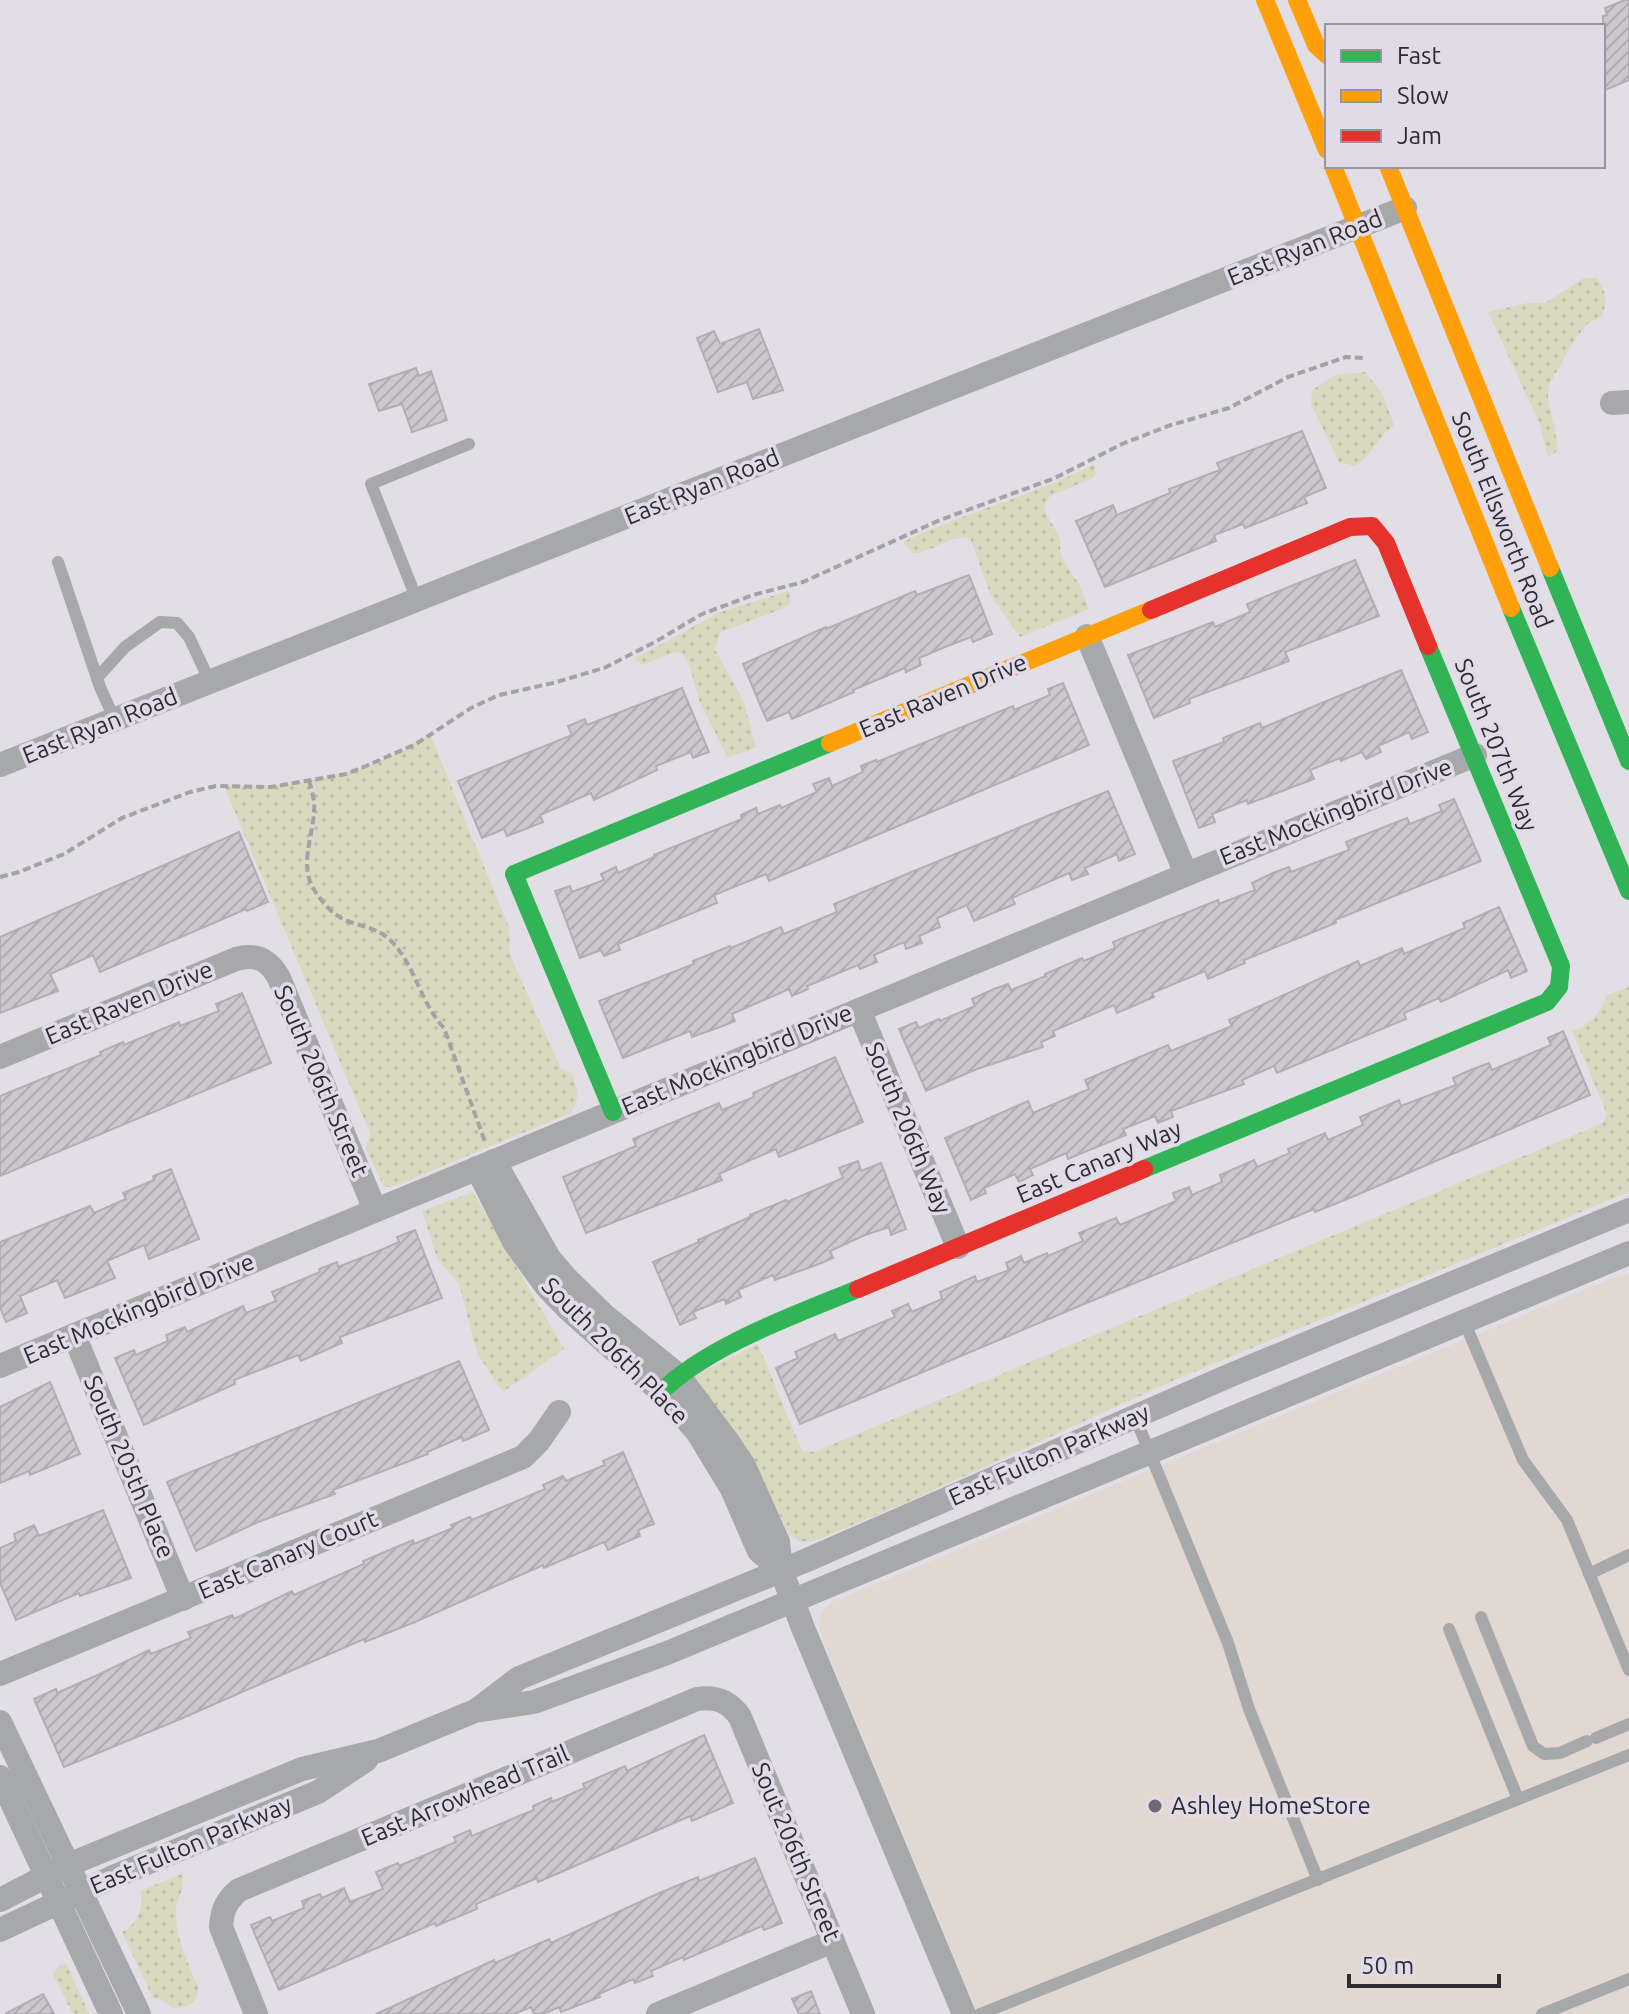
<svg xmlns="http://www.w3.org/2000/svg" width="1629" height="2014" font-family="Ubuntu,sans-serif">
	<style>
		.commercial { fill: #e3d7d1 }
		.park { fill: url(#park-dots) }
		.building { fill: url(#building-hatch); stroke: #b0aeb4; stroke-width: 2 }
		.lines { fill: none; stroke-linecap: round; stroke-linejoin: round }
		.path { stroke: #a3a2a5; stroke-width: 4; stroke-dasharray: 8 4; stroke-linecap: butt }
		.lane { stroke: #a6a8aa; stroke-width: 12 }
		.street { stroke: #a6a8aa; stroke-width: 24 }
		.fast { stroke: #30b455; stroke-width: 18 }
		.slow { stroke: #ff9f0a; stroke-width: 18 }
		.jam { stroke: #e5322d; stroke-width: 18 }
		.poi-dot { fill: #6c6a70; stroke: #e1dbe9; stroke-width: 3 }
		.labels { text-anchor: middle; stroke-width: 7; stroke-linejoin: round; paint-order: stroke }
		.street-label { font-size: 24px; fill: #2d2b30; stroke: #e1dbe9 }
		.poi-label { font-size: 24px; fill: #2d2b30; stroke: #e1dbe9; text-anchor: start }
	</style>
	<defs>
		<pattern id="park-dots" width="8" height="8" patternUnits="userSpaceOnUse" patternTransform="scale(2)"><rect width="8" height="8" fill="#d9d9bf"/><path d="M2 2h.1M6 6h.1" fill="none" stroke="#bbbaa4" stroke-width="1.8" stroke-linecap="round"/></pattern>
		<pattern id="building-hatch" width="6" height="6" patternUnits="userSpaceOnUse" patternTransform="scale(2)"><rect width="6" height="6" fill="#cbc8ce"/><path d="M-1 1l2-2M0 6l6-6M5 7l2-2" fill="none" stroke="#afacb1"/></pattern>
	</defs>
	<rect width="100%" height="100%" fill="#e2dee6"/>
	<path class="commercial" d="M1629,1275v739h-651l-156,-375 -3,-16 4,-13 9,-8 780,-324z"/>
	<g class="park">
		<path d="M1584,278h13c9,14 11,23 5,38l-15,8 -13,17 -25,44 -1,12 10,50 -3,6 -7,4 -8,-33 -52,-112 39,-9h18z"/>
		<path d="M1365,372l17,21 12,32c-16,11 -21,30 -39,41l-16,-4 -28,-58 1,-14 23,-15z"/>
		<path d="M1094,464l2,9 -3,5 -43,18 -5,7 2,12 14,25c-4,20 8,27 17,43 5,8 7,18 11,26l-69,28 -29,-41 -21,-58c-21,-4 -37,15 -58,15l-9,-11c62,-30 130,-46 191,-78z"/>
		<path d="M789,591l1,12 -6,5 -63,24 -6,18 28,50 13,47 -28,11 -29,-58 -10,-37 -6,-8 -8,-3 -33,13 -8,-6 86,-47z"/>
		<path d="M430,734l80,196 -1,20 8,21 44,98 11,4c6,17 8,24 -1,40l-179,74h-8l-18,-38 4,-16 -146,-347c73,2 144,-11 206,-52z"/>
		<path d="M1629,987v205l-452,187 -274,125 -91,38 -13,-1 -11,-8c-26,-56 -54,-108 -95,-156l65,-33 44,107 12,1 789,-329 4,-9 -35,-83c18,-7 28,-16 35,-36z"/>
		<path d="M473,1192l91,157 -61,43 -26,-39 -18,-69 -22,-26 -15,-47z"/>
		<path d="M182,1874c5,14 -6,24 -6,38 -1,26 13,52 22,75 1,17 -10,21 -26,21l-11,-9 -8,-1 -31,-66c15,-7 23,-25 18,-41z"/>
		<path d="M66,1963l23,51h-16l-20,-39 6,-9z"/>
	</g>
	<g class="building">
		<path d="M1625,0h4v80l-26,11v-75l4,-1 -2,-7z"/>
		<path d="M759,329l24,61 -30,9 -6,-17 -29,10 -21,-54 17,-7 6,13z"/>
		<path d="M416,368l3,8 12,-5 16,49 -35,12 -10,-28 -23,7 -10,-27z"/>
		<path d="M1302,431l24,57 -22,9 3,6 -62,25 -2,-4 -29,11 2,6 -111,46 -29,-66 37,-16 4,10 53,-22 -1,-4 51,-19 -3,-7z"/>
		<path d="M1355,560l24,56 -94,36 4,9 -100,38 1,4 -36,15 -26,-63 85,-33 2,5 35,-15 -3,-8z"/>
		<path d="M969,575l23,59 -19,8 -2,-5 -26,10 -26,11 2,7 -15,7 -1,-4 -52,22 1,2 -62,27 -3,-7 -22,9 -24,-57 83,-37v2l89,-38 2,4z"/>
		<path d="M1401,670l27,62 -16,7 -3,-7 -31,14 3,6 -15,7 -4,-7 -21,9 -1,-3 -30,12 4,9 -66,25 -1,-4 -35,14 3,8 -16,6 -26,-67 51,-19 -1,-4 37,-15 2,5z"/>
		<path d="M1063,683l26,62 -320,136 -3,-7 -52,21 3,8 -99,41 2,6 -16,6 -3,-6 -21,8 -25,-67 15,-5 2,6 32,-12 -3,-6 15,-7 2,6 36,-16v-2l88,-36 -1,-4 15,-7 2,6 22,-9 1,3 36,-16 -4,-8 16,-6 3,8 31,-14 -2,-6 15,-6 1,2 136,-56 1,4 36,-15 -2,-6z"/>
		<path d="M682,688l27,64 -16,6 -2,-6 -35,14 1,4 -63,30 -3,-7 -51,22 3,7 -15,6 -21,8 -3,-7 -22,9 -24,-57 114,-46 -4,-9 17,-7 2,6z"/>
		<path d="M1108,791l27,63 -16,7 -2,-7 -32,14 3,6 -16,6 -3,-7 -57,25 3,6 -41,17 -7,-16 -30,13 3,9 -21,9 3,7 -16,6 -2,-7 -30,13 3,7 -17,7 -2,-4 -51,21 1,3 -16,7 -3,-7 -57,25 3,7 -15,6 -28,10 -2,-6 -67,27 -24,-57 95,-37 -1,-3 37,-15 1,2 50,-21 3,7 53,-22 -3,-8z"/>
		<path d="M1454,799l27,62 -146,59 1,3 -92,37 1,3 -37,16 -3,-8 -53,22 2,4 -37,16 -3,-8 -61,26 2,5 -14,6 2,5 -66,22 -51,22 -27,-62 17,-7 3,6 20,-9 1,2 35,-15 -3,-7 22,-10 14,-5 3,6 35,-14 -1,-2 37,-16 2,3 31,-13 -2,-6 105,-42 1,4 36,-14 -3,-7 21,-10 16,-6 2,5 58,-22 -3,-8 61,-24 3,6 32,-13 -3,-6z"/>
		<path d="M239,832l29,70 -21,9 -1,-2 -146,63 -7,-17 -43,19 8,17 -58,22v-76z"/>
		<path d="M1499,907l28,64 -16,7 -3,-8 -67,32 -2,-4 -35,15 2,6 -129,54 -3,-7 -32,14 2,4 -73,27 2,6 -15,6 -3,-7 -32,13 3,6 -58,24 -2,-6 -36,16 3,6 -14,7 -4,-8 -31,14 2,5 -15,7 -26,-62 83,-37 5,12 56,-24 -4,-9 83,-35 3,6 61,-25 -3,-6 129,-59 2,5 42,-18 2,6 61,-26 -2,-5z"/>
		<path d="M242,993l29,70 -271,113v-80l101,-41 -1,-3 23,-10 1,3 55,-23 1,4 39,-15 -3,-7z"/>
		<path d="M1563,1031l27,64 -238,102 -37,15 -1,-3 -230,95 -284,120 -24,-56 22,-10 -3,-6 40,-18 3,7 57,-24 -3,-6 16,-7 4,8 30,-13 -2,-7 35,-16 2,6 32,-12 -3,-7 15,-7 3,7 23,-10 1,3 35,-15 -4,-8 37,-15 4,7 56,-24 -3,-8 16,-6 3,8 30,-13 -2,-7 34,-15 3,7 33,-14 -2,-4 37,-16 3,7 35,-15 -3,-8 21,-9 18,-8 2,6 55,-21 -3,-7 15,-7 21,-8 3,7 59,-25 -3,-7z"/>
		<path d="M835,1057l28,65 -84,35 -3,-8 -57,25 3,6 -136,53 -23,-56 73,-31 -3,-7 86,-36 3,7 32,-13 -1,-4z"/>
		<path d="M858,1161l3,10 20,-8 25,66 -15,6 -2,-8 -24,8 -35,16 3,7 -14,6 -44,16 -2,-5 -35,15 3,7 -15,7 -2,-5 -31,13 3,6 -16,7 -27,-63 46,-20 -1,-2 52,-23v-2l36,-15 1,2 56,-24 -4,-10z"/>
		<path d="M171,1169l28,70 -50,20 -5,-14 -37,16 8,17 -50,20 -8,-18 -37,16 7,17 -21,9 -6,-15v-65l90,-36 4,7 32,-14 -3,-6 31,-13 -1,-4z"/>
		<path d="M415,1230l27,68 -102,39 2,6 -41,18 -3,-6 -64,25 1,4 -91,41 -29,-67 19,-8 2,5 32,-14 -2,-6 19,-8 2,5 56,-26 3,7 30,-12 -4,-9 48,-20 -1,-3 18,-7 1,5 38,-15 23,-10 -2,-5z"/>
		<path d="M459,1361l30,69 -26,11 -1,-4 -35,15 1,2 -95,36 2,4 -77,28 -62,29 -29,-69z"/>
		<path d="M50,1382l30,72 -50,21 -1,-4 -29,12v-76z"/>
		<path d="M623,1452l31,72 -16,6 2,6 -32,14 -4,-8 -60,26 -1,-3 -128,57 -50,20 -1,-3 -186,81 -114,47 -30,-68 22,-10 1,4 43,-19 49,-24 2,4 40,-16 -3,-6 19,-7 25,-10 2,4 58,-28 2,4 70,-31 -1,-3 50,-21 1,4 39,-16 -2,-3 19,-8 2,3 73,-31 -2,-4 20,-9 3,5 39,-16 -2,-4z"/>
		<path d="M103,1510l28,68 -51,18 -1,-3 -63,27 -16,-37v-35l16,-7 -2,-7 20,-9 5,11z"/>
		<path d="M704,1735l29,68 -41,18 -2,-5 -152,66 -1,-4 -61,26 1,5 -41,17 -1,-3 -156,67 -28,-65 19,-8 2,4 32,-13 -2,-7 18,-7 2,4 22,-10 6,14 33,-13 -7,-17 22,-9 1,3 57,-24 -2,-5 16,-7 2,6 40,-17 22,-9 -1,-4 18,-8 1,4 33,-14 -2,-4 42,-18 2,5z"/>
		<path d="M755,1858l27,65 -18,7 -2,-4 -78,34 -1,-3 -32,14 2,5 -18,7 -2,-4 -34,15 1,3 -39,15 -2,-5 -16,7h-9l-3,-7 -17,7h-138l118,-54 1,3 54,-24 2,4 106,-49 41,-17 1,4z"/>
		<path d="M811,1991l9,23h-21l-7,-15z"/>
		<path d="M43,1994l11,20h-49z"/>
	</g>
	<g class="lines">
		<g class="path">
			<path d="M309,781c3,9 6,21 5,30 -1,24 -13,50 -3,73 8,16 23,33 39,38 15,5 28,7 39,17 26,24 31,64 55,89l41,114"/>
			<path d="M0,877l19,-5 45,-18 58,-36 68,-26 26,-6 55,1 75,-13 20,-8 50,-22 55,-36 28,-13 54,-12 51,-15 51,-26 47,-28 51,-19 50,-13 137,-62 115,-42 67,-34 46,-18 61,-18 59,-31 58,-20 18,1"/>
		</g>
		<g class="lane">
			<path d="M58,562l42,125 15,33"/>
			<path d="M417,600l-46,-116 98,-40"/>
			<path d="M97,678l28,-31 35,-25 17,1 12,14 21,45"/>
			<path d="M1464,1321l59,139 44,60 62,150"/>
			<path d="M1135,1417l93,226 21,66 69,171"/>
			<path d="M1589,1574l40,-19"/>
			<path d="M1481,1617l52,129 11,8 16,-1 27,-12"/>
			<path d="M1449,1629l69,170"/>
			<path d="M1596,1738l33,-14"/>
			<path d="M980,2014l649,-259"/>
			<path d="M1542,2014l87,-35"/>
		</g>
		<g class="street">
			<path d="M1612,403l17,-1"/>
			<path d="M1087,636l99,238"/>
			<path d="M0,765l1405,-557"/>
			<path d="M859,1010l99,237"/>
			<path d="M0,1057l236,-98c21,-6 33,1 43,19l96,232"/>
			<path d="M494,1161l55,97 17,20 38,37 74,60 50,67 16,24 34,76 3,28 22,58 161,386"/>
			<path d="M477,1168l37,74 32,44 21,22 102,91 29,34 34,56 27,62 22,19"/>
			<path d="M74,1335l109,264"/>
			<path d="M0,1366l1475,-611"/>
			<path d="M0,1674l523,-217 16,-16 20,-29"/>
			<path d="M477,1710l42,-32 288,-118 426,-186 396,-164"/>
			<path d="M0,1722l139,292"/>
			<path d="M0,1777l111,237"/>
			<path d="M0,1900l68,-35 234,-96 76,-18 97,-40 59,-9 133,-49 962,-400"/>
			<path d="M0,1930l113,-53 205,-85 48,-32"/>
			<path d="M256,2014l-35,-87c1,-17 5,-26 18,-37l458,-191c19,-3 32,2 43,18l123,297"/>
			<path d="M658,2014l175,-73"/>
		</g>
		<g class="fast">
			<path d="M1550,568l79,193"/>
			<path d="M1511,608l118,283"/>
			<path d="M613,1112l-99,-238 316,-131"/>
			<path d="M1144,1169l403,-167 12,-15 2,-21 -133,-320"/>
			<path d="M661,1392c46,-46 136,-78 197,-103"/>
		</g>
		<g class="slow">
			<path d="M1265,0l62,150"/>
			<path d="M1297,0l19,45 11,10"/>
			<path d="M1333,166l178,442"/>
			<path d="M1388,166l162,402"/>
			<path d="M830,743l321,-133"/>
		</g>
		<g class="jam">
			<path d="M1151,610l199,-83 22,-1 14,17 42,103"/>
			<path d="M858,1289l286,-120"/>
		</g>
	</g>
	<circle class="poi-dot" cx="1155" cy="1806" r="8"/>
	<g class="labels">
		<g class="street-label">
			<text transform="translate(1305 248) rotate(-22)" y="8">East Ryan Road</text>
			<text transform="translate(702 487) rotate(-22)" y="8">East Ryan Road</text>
			<text transform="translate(1502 520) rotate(68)" y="8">South Ellsworth Road</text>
			<text transform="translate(943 696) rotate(-23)" y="8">East Raven Drive</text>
			<text transform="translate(100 726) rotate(-22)" y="8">East Ryan Road</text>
			<text transform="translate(1496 745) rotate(68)" y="8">South 207th Way</text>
			<text transform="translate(1336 812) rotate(-22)" y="8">East Mockingbird Drive</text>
			<text transform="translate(129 1003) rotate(-23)" y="8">East Raven Drive</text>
			<text transform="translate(737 1060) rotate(-23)" y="8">East Mockingbird Drive</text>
			<text transform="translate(321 1081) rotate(67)" y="8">South 206th Street</text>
			<text transform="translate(908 1128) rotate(67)" y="8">South 206th Way</text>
			<text transform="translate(1099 1162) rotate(-23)" y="8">East Canary Way</text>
			<text transform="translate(139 1309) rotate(-23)" y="8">East Mockingbird Drive</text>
			<text transform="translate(615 1351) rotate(45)" y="8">South 206th Place</text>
			<text transform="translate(1049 1455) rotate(-24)" y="8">East Fulton Parkway</text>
			<text transform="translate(129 1467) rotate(67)" y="8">South 205th Place</text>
			<text transform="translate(288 1555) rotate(-23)" y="8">East Canary Court</text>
			<text transform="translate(465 1796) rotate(-23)" y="8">East Arrowhead Trail</text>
			<text transform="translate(191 1845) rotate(-23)" y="8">East Fulton Parkway</text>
			<text transform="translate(796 1852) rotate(67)" y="8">Sout 206th Street</text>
		</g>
		<g class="poi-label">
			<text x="1171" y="1814">Ashley HomeStore</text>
		</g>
	</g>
	<rect x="1325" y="24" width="280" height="144" fill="#e1dbe9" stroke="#99959f" stroke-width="2"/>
	<rect x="1341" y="50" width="40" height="12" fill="#30b455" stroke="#99959f" stroke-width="2"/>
	<text x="1397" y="64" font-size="24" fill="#2d2b30">Fast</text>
	<rect x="1341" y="90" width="40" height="12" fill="#ff9f0a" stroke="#99959f" stroke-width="2"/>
	<text x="1397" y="104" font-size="24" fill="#2d2b30">Slow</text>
	<rect x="1341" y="130" width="40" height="12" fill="#e5322d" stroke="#99959f" stroke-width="2"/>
	<text x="1397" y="144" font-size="24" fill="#2d2b30">Jam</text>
	<path d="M1349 1974v12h150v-12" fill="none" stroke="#2d2b30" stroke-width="4"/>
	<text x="1361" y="1974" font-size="24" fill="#2d2b30" stroke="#e1dbe9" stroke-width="6" paint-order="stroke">50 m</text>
</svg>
